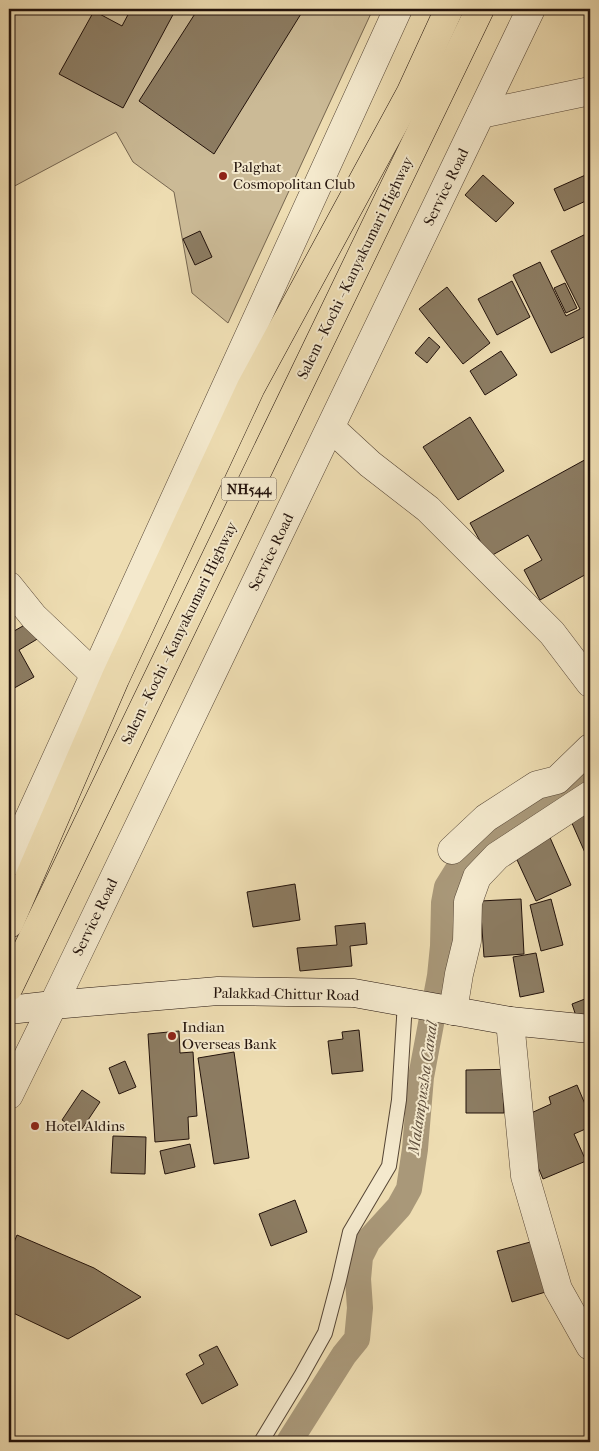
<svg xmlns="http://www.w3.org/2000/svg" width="599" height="1451" font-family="'IM FELL French Canon',serif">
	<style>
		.green { fill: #cbba96; stroke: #766650 }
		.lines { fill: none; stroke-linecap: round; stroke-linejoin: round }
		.canal { stroke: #a99879; stroke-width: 26 }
		.building { fill: #8c7c62; stroke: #22120b }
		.service-casing { stroke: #554535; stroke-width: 16 }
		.minor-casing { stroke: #554535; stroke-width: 29 }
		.tertiary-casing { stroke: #554535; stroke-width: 29 }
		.secondary-casing { stroke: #22120b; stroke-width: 29 }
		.trunk-casing { stroke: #22120b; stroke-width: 29 }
		.service { stroke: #f4e9cd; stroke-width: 14 }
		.minor { stroke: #f4e9cd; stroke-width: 28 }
		.tertiary { stroke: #f4e9cd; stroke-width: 28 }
		.secondary { stroke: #f4e9cd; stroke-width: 28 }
		.trunk { stroke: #eeddb2; stroke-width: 28 }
		.poi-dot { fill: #8f2418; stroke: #f4e9cd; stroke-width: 2 }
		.labels { text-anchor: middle; stroke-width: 4; stroke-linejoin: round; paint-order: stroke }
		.shield { fill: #f4e9cd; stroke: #615245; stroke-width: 1 }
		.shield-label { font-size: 14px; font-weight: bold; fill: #22120b }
		.poi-label { font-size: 15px; fill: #22120b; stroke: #f4e9cd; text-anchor: start }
		.street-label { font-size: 15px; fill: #22120b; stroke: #f4e9cd }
		.water-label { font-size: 16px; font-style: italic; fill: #5f4e3c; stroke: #f4e9cd }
	</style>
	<rect width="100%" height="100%" fill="#eeddb2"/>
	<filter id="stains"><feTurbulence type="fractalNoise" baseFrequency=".004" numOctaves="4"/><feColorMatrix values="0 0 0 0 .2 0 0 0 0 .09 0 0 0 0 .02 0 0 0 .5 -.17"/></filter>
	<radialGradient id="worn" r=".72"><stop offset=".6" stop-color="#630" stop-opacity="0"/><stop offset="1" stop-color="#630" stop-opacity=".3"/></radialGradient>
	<path class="green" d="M9,9h364l-145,314 -36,-30 -18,-101 -41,-30 -17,-30 -107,57z"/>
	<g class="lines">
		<path class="canal" d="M289,1442l55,-87 13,-16 3,-31 -2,-29 2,-22 8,-16 31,-34 10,-18 6,-40 6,-72 19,-101 3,-30 1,-43 3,-16 26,-42 54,-38 63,-37"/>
	</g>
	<g class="building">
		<path d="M131,9h45l-53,99 -64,-34 35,-63 28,15z"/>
		<path d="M198,9h106l-90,145 -75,-53z"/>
		<path d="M590,173v26l-26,12 -10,-22z"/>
		<path d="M483,175l31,28 -18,19 -31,-27z"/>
		<path d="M200,231l12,26 -17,8 -12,-26z"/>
		<path d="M590,232v102l-39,19 -38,-78 27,-13 26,54 14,-7 -29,-58z"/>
		<path d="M512,281l18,36 -33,18 -19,-36z"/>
		<path d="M565,283l12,25 -11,5 -12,-25z"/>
		<path d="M447,287l43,56 -27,21 -44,-55z"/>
		<path d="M429,337l11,10 -13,16 -12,-10z"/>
		<path d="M501,351l16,24 -32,20 -15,-24z"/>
		<path d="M470,417l34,54 -46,29 -35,-53z"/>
		<path d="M590,457v115l-50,28 -16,-30 18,-10 -14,-25 -39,22 -19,-34z"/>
		<path d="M35,619l9,16 -25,15 15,27 -25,14v-57z"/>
		<path d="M590,813v51l-19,-43z"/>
		<path d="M548,833l23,52 -35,16 -24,-52z"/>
		<path d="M295,884l5,36 -47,7 -6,-35z"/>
		<path d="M521,899l3,55 -40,3 -4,-56z"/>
		<path d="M551,899l12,46 -22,6 -11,-46z"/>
		<path d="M365,923l2,21 -17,2 2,20 -52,5 -3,-23 40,-3 -2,-19z"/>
		<path d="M536,953l8,39 -24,5 -7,-40z"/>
		<path d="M590,997v21l-12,4 -6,-18z"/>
		<path d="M359,1030l4,41 -31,3 -4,-33 15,-2 -1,-7z"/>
		<path d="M179,1031l1,22 13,-1 4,64 -9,1 1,22 -34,3 -7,-108z"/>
		<path d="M234,1052l15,106 -35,6 -16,-106z"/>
		<path d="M125,1061l11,26 -17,7 -10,-26z"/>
		<path d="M525,1069v24h-22l1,20h-38v-43z"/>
		<path d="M577,1085l13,31v11l-16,7 12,27 -43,18 -25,-60 33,-15 -2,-7z"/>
		<path d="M82,1090l18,12 -20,30 -18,-12z"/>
		<path d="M113,1136l33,1 -1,37 -34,-1z"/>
		<path d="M190,1144l5,23 -30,7 -5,-23z"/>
		<path d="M295,1200l12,32 -36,14 -12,-32z"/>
		<path d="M17,1235l77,33 47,29 -73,42 -59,-28v-57z"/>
		<path d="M534,1241l15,50 -37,11 -15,-51z"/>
		<path d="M217,1346l21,39 -36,19 -16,-30 18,-10 -5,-9z"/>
	</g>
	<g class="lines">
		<defs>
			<path id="service" d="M261,1442l40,-66 24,-43 14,-53 11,-48 39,-66 10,-66 6,-98"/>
			<g id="minor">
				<path d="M481,114l109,-23"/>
				<path d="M331,428l39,36 58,45 124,124 38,50"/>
				<path d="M9,586l25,31 60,57"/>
				<path d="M452,850l34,-32 51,-33 20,-5 33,-32"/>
				<path d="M453,1011l6,-37 8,-33 1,-39 9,-25 20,-21 93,-61"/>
				<path d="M510,1021l15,155 33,113 32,57"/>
			</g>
			<g id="tertiary">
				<path d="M9,862l389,-853"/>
				<path d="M9,1095l44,-90 478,-996"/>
			</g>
			<path id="secondary" d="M9,1010l44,-5 165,-14 136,2 156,28 80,8"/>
			<g id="trunk">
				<path d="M9,924l106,-245 136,-292 159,-293 39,-85"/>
				<path d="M9,987l471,-978"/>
			</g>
		</defs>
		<use href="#service" class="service-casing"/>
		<use href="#minor" class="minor-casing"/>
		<use href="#tertiary" class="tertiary-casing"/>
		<use href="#secondary" class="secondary-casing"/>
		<use href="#trunk" class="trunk-casing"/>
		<use href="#service" class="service"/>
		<use href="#minor" class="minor"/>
		<use href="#tertiary" class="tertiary"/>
		<use href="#secondary" class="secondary"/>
		<use href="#trunk" class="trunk"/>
	</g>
	<g class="poi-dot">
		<circle cx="223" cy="176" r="5"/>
		<circle cx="172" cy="1036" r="5"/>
		<circle cx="35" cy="1126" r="5"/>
	</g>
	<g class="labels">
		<rect class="shield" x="221.5" y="477.5" width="55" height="23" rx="4"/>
		<g class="shield-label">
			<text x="249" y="494">NH544</text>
		</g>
		<g class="poi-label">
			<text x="233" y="172">Palghat<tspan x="233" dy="17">Cosmopolitan Club</tspan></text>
			<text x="182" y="1032">Indian<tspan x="182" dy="17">Overseas Bank</tspan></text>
			<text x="45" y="1131">Hotel Aldins</text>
		</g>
		<g class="street-label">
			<text transform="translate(446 187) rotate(-64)" y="5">Service Road</text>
			<text transform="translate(355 268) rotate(-64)" y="5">Salem - Kochi - Kanyakumari Highway</text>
			<text transform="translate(271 552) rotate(-64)" y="5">Service Road</text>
			<text transform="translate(179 633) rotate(-64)" y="5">Salem - Kochi - Kanyakumari Highway</text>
			<text transform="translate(95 917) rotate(-64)" y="5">Service Road</text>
			<text transform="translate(286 994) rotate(1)" y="5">Palakkad-Chittur Road</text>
		</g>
		<g class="water-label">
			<text transform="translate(422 1088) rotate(-82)" y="6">Malampuzha Canal</text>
		</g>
	</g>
	<rect width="599" height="1451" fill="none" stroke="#eeddb2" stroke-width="30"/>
	<rect x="10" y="10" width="579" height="1431" fill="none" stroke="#22120b" stroke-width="2.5"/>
	<rect x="15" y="15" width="569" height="1421" fill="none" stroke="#22120b"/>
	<rect width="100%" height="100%" filter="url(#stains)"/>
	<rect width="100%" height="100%" fill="url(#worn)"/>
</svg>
